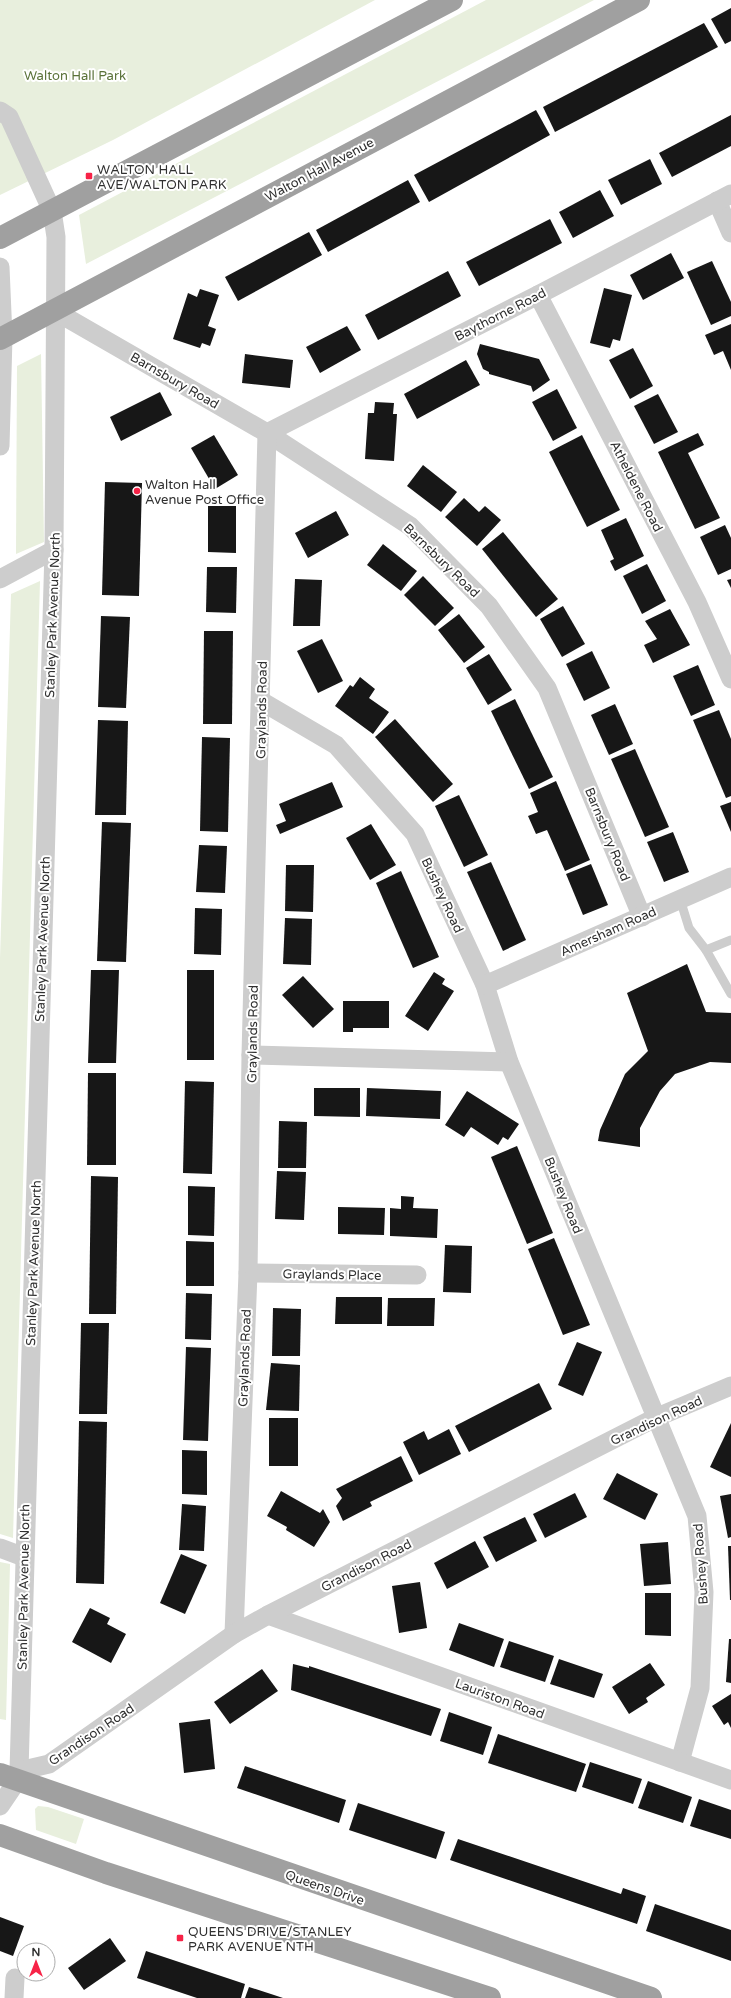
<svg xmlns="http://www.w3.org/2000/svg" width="731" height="1998" font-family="'Varela Round',sans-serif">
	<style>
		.green { fill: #e8efdd }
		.building { fill: #171717 }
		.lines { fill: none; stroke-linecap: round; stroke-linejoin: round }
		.service { stroke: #cdcdcd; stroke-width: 9 }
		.minor { stroke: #cdcdcd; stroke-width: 19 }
		.trunk { stroke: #a0a0a0; stroke-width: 22 }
		.poi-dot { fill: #f72347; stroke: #fff; stroke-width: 1.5 }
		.labels { text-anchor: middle; stroke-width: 4; stroke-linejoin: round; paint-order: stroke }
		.park-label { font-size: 13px; fill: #597138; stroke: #fff }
		.poi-label { font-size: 13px; fill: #303030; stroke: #fff; text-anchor: start }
		.street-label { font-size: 13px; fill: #303030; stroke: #fff }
	</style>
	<rect width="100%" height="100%" fill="#fff"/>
	<g class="green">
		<path d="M0,0h375l-262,140 -113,55z"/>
		<path d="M486,0h108l-508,264 -7,-49z"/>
		<path d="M41,354l3,188 -28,12 1,-188z"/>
		<path d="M40,581l-27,957 -13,-4v-575l11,-365z"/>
		<path d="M0,1562l10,2 -4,156 -6,-1z"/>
		<path d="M38,1806l10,1 36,12 -8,25 -40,-14 -1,-21z"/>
	</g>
	<g class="building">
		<path d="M731,8v33l-6,3 -14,-25z"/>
		<path d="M704,23l14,24 -163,85 -12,-25z"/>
		<path d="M536,110l14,25 -121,67 -15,-27z"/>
		<path d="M731,115v31l-59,31 -13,-24z"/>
		<path d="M650,159l12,25 -41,21 -13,-25z"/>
		<path d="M408,180l12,22 -92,50 -12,-22z"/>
		<path d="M600,190l14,26 -41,22 -14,-26z"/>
		<path d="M550,219l12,24 -83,43 -13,-24z"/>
		<path d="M309,232l13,23 -84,46 -13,-24z"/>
		<path d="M671,253l13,25 -41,22 -13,-25z"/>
		<path d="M712,261l19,41v14l-20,9 -24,-53z"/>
		<path d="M448,271l13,25 -83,44 -13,-25z"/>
		<path d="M604,288l28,7 -12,46 -7,-2 -3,9 -20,-5z"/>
		<path d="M200,289l19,6 -11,31 8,3 -6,17 -8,-3 -2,5 -27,-9 15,-46 9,4z"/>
		<path d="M731,324v46l-8,-19 -9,4 -9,-20z"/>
		<path d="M347,326l14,24 -41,23 -14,-26z"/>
		<path d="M480,344l59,15 11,21 -17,12 -2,-6 -42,-12v-2l-6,-3 -6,-15z"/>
		<path d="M633,348l20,38 -23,13 -21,-39z"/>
		<path d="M245,354l48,6 -3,28 -48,-5z"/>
		<path d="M466,360l14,25 -63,34 -13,-25z"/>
		<path d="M557,389l20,39 -24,13 -21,-39z"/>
		<path d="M160,392l12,23 -51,26 -11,-24z"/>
		<path d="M658,394l20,38 -24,12 -20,-38z"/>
		<path d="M375,402l19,1 -1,11h4l-3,47 -29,-2 3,-46h6z"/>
		<path d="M698,433l6,12 -16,8 32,65 -25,11 -37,-77z"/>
		<path d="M214,435l24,40 -23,14 -24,-41z"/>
		<path d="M582,435l38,75 -33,17 -38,-75z"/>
		<path d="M423,465l34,27 -16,20 -34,-26z"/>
		<path d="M105,482l37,1 -3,113 -37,-1z"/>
		<path d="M464,498l15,14 6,-6 16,14 -24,26 -32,-29z"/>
		<path d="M208,506h28v47l-28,-1z"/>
		<path d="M336,511l13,24 -41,23 -13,-25z"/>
		<path d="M626,518l18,38 -29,15 -5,-10 4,-2 -13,-29z"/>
		<path d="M725,525l6,13v31l-13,6 -18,-38z"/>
		<path d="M503,532l55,67 -22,18 -54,-68z"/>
		<path d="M383,544l34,27 -16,20 -34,-26z"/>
		<path d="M647,564l19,37 -24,13 -19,-38z"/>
		<path d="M207,567h30l-1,46 -30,-1z"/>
		<path d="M423,576l31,32 -19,18 -31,-31z"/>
		<path d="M295,579l27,1 -2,46h-27z"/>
		<path d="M731,579v9l-4,-8z"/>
		<path d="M563,606l22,38 -23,13 -22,-38z"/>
		<path d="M670,609l20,36 -37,18 -9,-18 13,-6 -12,-18z"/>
		<path d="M459,614l26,33 -21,16 -26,-33z"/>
		<path d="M101,616l29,1 -4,91 -28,-1z"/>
		<path d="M204,631h29l-1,93h-29z"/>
		<path d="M322,639l21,42 -25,12 -21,-42z"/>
		<path d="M592,651l18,37 -26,13 -18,-37z"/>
		<path d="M489,654l23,36 -24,15 -22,-37z"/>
		<path d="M698,665l17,40 -24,11 -18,-40z"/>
		<path d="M360,677l15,12 -6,9 20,14 -16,22 -38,-28 15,-21 3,2z"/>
		<path d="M515,699l38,78 -24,12 -38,-78z"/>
		<path d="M615,704l18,40 -24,11 -18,-40z"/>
		<path d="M719,710l12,29v57l-5,2 -33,-78z"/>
		<path d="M395,719l58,65 -20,18 -58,-65z"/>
		<path d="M98,720l30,1 -2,94h-31z"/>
		<path d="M202,737l28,1 -2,94 -28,-1z"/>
		<path d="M635,749l34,78 -24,10 -34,-78z"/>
		<path d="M556,781l34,79 -25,11 -18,-41 -11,4 -8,-18 10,-4 -8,-19z"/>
		<path d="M332,782l11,25 -63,27 -4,-9 10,-4 -7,-17z"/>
		<path d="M459,795l29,60 -24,12 -29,-61z"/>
		<path d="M731,802v30l-11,-26z"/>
		<path d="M102,822l29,1 -5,139 -29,-1z"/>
		<path d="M371,824l25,41 -26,15 -24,-42z"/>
		<path d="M673,832l16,40 -25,10 -17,-40z"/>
		<path d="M199,845l28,1 -2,47 -29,-1z"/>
		<path d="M491,862l35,78 -23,11 -36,-79z"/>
		<path d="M591,864l17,41 -25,10 -17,-41z"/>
		<path d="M286,865h28l-1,47 -28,-1z"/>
		<path d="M401,871l38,86 -26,11 -37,-85z"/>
		<path d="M195,908l27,1 -1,46 -27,-1z"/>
		<path d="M285,918l27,1 -1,46 -28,-1z"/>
		<path d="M687,964l19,48 25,1v50l-21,-1 -35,12 -15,17 -20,37v19l-42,-6 2,-11 25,-56 23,-23 -21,-58z"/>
		<path d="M91,970h28l-3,93h-28z"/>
		<rect x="187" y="970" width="27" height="90"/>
		<path d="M434,972l11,7 -3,5 12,7 -26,40 -23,-15z"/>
		<path d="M303,976l31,33 -21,19 -31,-33z"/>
		<path d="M343,1001h46v27h-36v4h-10z"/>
		<path d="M88,1073h28v92h-29z"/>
		<path d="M185,1081l29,1 -2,92 -29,-1z"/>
		<path d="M314,1088h46v29l-46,-1z"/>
		<path d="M367,1088l74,3 -1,28 -74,-3z"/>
		<path d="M467,1091l52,33 -11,16 -5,-3 -5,8 -27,-18 -7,10 -19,-12z"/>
		<path d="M279,1121l28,1 -1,46h-28z"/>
		<path d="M517,1146l36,87 -26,11 -36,-87z"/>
		<path d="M277,1171l29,1 -2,48 -29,-1z"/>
		<path d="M91,1176l27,1 -2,137h-27z"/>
		<path d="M188,1186l27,1 -1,49 -26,-1z"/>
		<path d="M401,1196l13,1 -1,11 25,1 -1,29 -47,-2v-28l11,1z"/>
		<path d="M338,1207l47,1 -1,27 -46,-1z"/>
		<path d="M554,1238l36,87 -27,10 -35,-86z"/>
		<path d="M186,1241l28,1v44h-28z"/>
		<path d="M445,1245l27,1 -1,47 -28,-1z"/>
		<path d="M186,1293l26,1 -1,46 -26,-1z"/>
		<path d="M336,1297h46v27h-47z"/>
		<path d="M388,1298h47l-1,28h-47z"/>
		<path d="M273,1308l28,1 -1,47h-28z"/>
		<path d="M81,1323h28l-2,91h-28z"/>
		<path d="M577,1342l25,10 -19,44 -25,-11z"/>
		<path d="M186,1347l25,1 -3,93 -25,-1z"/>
		<path d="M271,1363l29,2 -1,46 -33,-1z"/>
		<path d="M539,1383l13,26 -83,43 -14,-26z"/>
		<rect x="269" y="1418" width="29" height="48"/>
		<path d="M79,1421l28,1 -3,162 -28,-1z"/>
		<path d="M731,1423v54l-21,-10z"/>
		<path d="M449,1429l12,25 -42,21 -16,-33 21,-11 4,9z"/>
		<path d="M182,1450l25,1v44l-25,-1z"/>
		<path d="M401,1456l12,25 -43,21 2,4 -29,15 -7,-15 6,-8 -6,-9z"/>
		<path d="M617,1473l41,21 -13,26 -42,-21z"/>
		<path d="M281,1491l39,22 3,-4 7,13 -16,25 -28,-17 1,-3 -20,-11z"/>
		<path d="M575,1493l12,24 -42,21 -12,-24z"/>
		<path d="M731,1494v43l-3,1 -8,-42z"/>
		<path d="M182,1504l24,2 -2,45 -25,-1z"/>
		<path d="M525,1517l12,24 -41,21 -13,-25z"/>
		<path d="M475,1541l14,26 -42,22 -13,-26z"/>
		<path d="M668,1542l3,42 -27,2 -4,-42z"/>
		<path d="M728,1546h3v54h-1z"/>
		<path d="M181,1554l26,11 -22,49 -25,-11z"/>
		<path d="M420,1582l7,46 -28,5 -7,-47z"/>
		<path d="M645,1593h26v43l-26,-1z"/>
		<path d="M90,1608l20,10 -3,6 19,10 -15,29 -39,-21z"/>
		<path d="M459,1623l45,16 -10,28 -45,-17z"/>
		<path d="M729,1639h2v44l-5,-1z"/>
		<path d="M509,1641l45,15 -9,26 -45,-15z"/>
		<path d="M559,1659l44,15 -9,24 -44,-14z"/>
		<path d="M650,1663l15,22 -19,13 2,4 -19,12 -17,-27z"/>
		<path d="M293,1664l16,4v-2l132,43 -10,27 -140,-46z"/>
		<path d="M262,1669l16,22 -48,33 -16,-22z"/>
		<path d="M731,1694v34l-3,-6 -4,3 -12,-19z"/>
		<path d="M449,1712l43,15 -9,28 -43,-14z"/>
		<path d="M210,1719l5,50 -31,4 -5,-50z"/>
		<path d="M498,1734l88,30 -10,28 -88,-29z"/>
		<path d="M590,1762l52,17 -9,25 -51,-17z"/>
		<path d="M245,1766l101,34 -7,23 -102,-35z"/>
		<path d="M648,1781l44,16 -9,26 -45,-15z"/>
		<path d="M699,1799l32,11v29l-41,-13z"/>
		<path d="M358,1803l87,29 -9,27 -87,-29z"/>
		<path d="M458,1839l163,55 2,-6 23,8 -9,28 -187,-64z"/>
		<path d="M655,1904l76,26v31l-85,-30z"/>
		<path d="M0,1917l24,9 -11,30 -13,-5z"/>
		<path d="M110,1938l16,23 -42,29 -16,-22z"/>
		<path d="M146,1951l99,33 -4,14h-44l-60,-20z"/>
		<path d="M249,1987l25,8 9,3h-38z"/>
	</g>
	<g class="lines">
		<g class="service">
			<path d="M680,899l9,29 17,22 25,44"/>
			<path d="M706,950l25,-10"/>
		</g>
		<g class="minor">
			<path d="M0,111l9,6 43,94 4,26 -2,313 -35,1221 -2,10 -17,25"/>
			<path d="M717,201l14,32"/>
			<path d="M0,267l3,70 -3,109"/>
			<path d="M538,295l159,307 34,77"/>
			<path d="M55,311l212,122 143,93 79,80 58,82 95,229"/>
			<path d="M0,579l54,-29"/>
			<path d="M261,701l75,44 79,89 70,151 24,77 188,454 7,76 -4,96 -20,74"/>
			<path d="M485,985l246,-108"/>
			<path d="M251,1055l258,7"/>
			<path d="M248,1273l169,2"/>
			<path d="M0,1548l24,9"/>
			<path d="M268,1615l463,165"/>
			<path d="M234,1634l14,-361 3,-218 16,-622 271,-138 193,-101"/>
			<path d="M19,1771l30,-7 185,-130 34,-19 387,-197 76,-32"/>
			<path d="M14,1998l1,-20"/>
		</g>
		<g class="trunk">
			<path d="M0,238l452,-238"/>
			<path d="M0,339l639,-339"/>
			<path d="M0,1774l651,224"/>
			<path d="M0,1835l106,38 384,125"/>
		</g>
	</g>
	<g class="poi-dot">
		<rect x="85" y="172" width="8" height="8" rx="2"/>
		<circle cx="137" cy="491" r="4"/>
		<rect x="176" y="1934" width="8" height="8" rx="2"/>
	</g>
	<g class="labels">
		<g class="park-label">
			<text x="75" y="80">Walton Hall Park</text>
		</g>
		<g class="poi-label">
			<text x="97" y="174">WALTON HALL<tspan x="97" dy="15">AVE/WALTON PARK</tspan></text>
			<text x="145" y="489">Walton Hall<tspan x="145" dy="15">Avenue Post Office</tspan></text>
			<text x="188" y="1936">QUEENS DRIVE/STANLEY<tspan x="188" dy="15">PARK AVENUE NTH</tspan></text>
		</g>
		<g class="street-label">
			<text transform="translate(319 169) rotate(-28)" y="5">Walton Hall Avenue</text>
			<text transform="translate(500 314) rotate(-27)" y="5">Baythorne Road</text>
			<text transform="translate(175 380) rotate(30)" y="5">Barnsbury Road</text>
			<text transform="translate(637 486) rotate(63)" y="5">Atheldene Road</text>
			<text transform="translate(442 560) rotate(44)" y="5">Barnsbury Road</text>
			<text transform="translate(52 615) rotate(-88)" y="5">Stanley Park Avenue North</text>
			<text transform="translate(261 710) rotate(-89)" y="5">Graylands Road</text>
			<text transform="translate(608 834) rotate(68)" y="5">Barnsbury Road</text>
			<text transform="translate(443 895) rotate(65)" y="5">Bushey Road</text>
			<text transform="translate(608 931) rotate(-24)" y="5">Amersham Road</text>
			<text transform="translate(42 939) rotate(-88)" y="5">Stanley Park Avenue North</text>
			<text transform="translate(252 1034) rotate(-89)" y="5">Graylands Road</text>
			<text transform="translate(564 1195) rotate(68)" y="5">Bushey Road</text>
			<text transform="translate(33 1263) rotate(-88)" y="5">Stanley Park Avenue North</text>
			<text transform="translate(332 1274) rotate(1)" y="5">Graylands Place</text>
			<text transform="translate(244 1358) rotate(-88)" y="5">Graylands Road</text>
			<text transform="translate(656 1420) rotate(-25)" y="5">Grandison Road</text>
			<text transform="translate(700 1564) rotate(-94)" y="5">Bushey Road</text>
			<text transform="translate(366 1565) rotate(-27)" y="5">Grandison Road</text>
			<text transform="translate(23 1587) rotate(-89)" y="5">Stanley Park Avenue North</text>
			<text transform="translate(500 1698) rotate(20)" y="5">Lauriston Road</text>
			<text transform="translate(91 1734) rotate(-34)" y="5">Grandison Road</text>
			<text transform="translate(325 1887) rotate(19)" y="5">Queens Drive</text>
		</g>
	</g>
	<g transform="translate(36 1962)"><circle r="19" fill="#ffffff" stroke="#acacac"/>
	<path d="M0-3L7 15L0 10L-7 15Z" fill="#f72347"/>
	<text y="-6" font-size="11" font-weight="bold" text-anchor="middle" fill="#303030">N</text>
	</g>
</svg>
